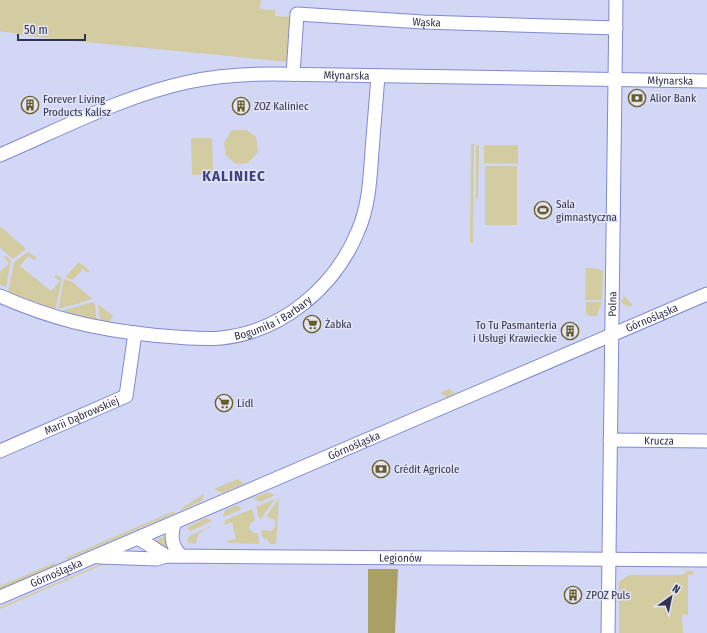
<svg xmlns="http://www.w3.org/2000/svg" width="707" height="633" font-family="'Fira Sans Condensed',sans-serif">
	<style>
		.green { fill: #d4cca1 }
		.forest { fill: #aba064 }
		.lines { fill: none; stroke-linecap: round; stroke-linejoin: round }
		.minor-casing { stroke: #8289d0; stroke-width: 15 }
		.minor { stroke: #fff; stroke-width: 13 }
		.labels { text-anchor: middle; stroke-width: 3; stroke-linejoin: round; paint-order: stroke }
		.street-label { font-size: 11px; fill: #2f3250; stroke: #e3e5f5 }
		.poi-label { font-size: 11px; fill: #2f3250; stroke: #e3e5f5; text-anchor: start }
		.district-label { font-size: 15px; font-weight: bold; letter-spacing: 1px; fill: #3e4181; stroke: #e3e5f5 }
	</style>
	<rect width="100%" height="100%" fill="#d2d7f6"/>
	<g class="green">
		<path d="M0,0h261l-1,9 16,1 -1,6 16,1 -2,45 -245,-24 -44,-7z"/>
		<path d="M232,130h15l9,7 2,15 -10,11 -12,1 -10,-8 -2,-14z"/>
		<path d="M191,138h21l1,37h-21z"/>
		<path d="M471,144h3l-1,99h-3z"/>
		<path d="M476,145h3l-1,54h-2z"/>
		<path d="M484,145h34v19l-34,-1z"/>
		<rect x="485" y="166" width="32" height="59"/>
		<path d="M0,226l26,23 -13,10 -13,-11z"/>
		<path d="M28,252l9,6 -3,2 -6,-4 -8,10 31,25 9,-10 -6,-4 2,-3 6,5 -7,32 -47,-19 6,-30z"/>
		<path d="M6,256l5,4 -5,27 -6,-2v-13l9,-9 -5,-5z"/>
		<path d="M79,262l11,9 -2,2 -5,-4 -10,11 -8,-3z"/>
		<path d="M586,268l13,1 4,2 -1,29h-17z"/>
		<path d="M64,279l8,3 21,17 -35,10z"/>
		<path d="M624,296l9,9 -5,2 -7,-5z"/>
		<path d="M93,302l2,3 2,16 -39,-9z"/>
		<path d="M586,302h16l-5,14h-7l-4,-2z"/>
		<path d="M98,304l15,12 -4,6 -9,-1z"/>
		<path d="M449,389l6,4 -8,4 -7,-4z"/>
		<path d="M238,479l6,5 -22,9 -8,-4z"/>
		<path d="M268,492l7,3 -15,7 -7,-4z"/>
		<path d="M204,494l-2,7 -22,10 3,-4z"/>
		<path d="M279,498l-3,46h-6l-3,-5 -4,-1 -2,-8 11,1c4,-5 4,-8 2,-12l-8,-2z"/>
		<path d="M275,499l-15,21 -4,-13z"/>
		<path d="M237,505l5,4 -19,8 2,-7z"/>
		<path d="M252,509l3,11 -4,3 -2,6 5,4h4l1,11 -30,-1 -2,-2 9,-2 -4,-17 -8,3 1,-5z"/>
		<path d="M174,511l1,2 -107,46 -3,-1z"/>
		<path d="M206,518l6,3 -21,10 -3,-2 -1,-2z"/>
		<path d="M214,525c-10,6 -17,6 -18,19l-9,-2 2,-6z"/>
		<path d="M165,536l5,11 -1,3 -6,-2 -9,-7z"/>
		<path d="M56,562l-3,4 -53,23v-3z"/>
		<path d="M109,562l-109,47v-2l96,-41z"/>
		<path d="M687,571h6v4h-5v40h-6l1,18h-64v-51l10,-7h54z"/>
	</g>
	<path class="forest" d="M368,569h30l-3,64h-27z"/>
	<g class="lines">
		<defs>
			<g id="minor">
				<path id="s1" d="M293,74l4,-60 126,8 193,6"/>
				<path id="s2" d="M0,155c61,-26 123,-59 188,-73 28,-6 56,-8 85,-8l434,7"/>
				<path id="s3" d="M0,296c52,23 95,33 152,39 23,2 46,5 69,3 61,-6 114,-51 137,-107 11,-25 12,-52 14,-80 2,-25 4,-50 6,-75"/>
				<path id="s4" d="M610,440l97,1"/>
				<path id="s5" d="M0,451l126,-55 9,-63"/>
				<path d="M175,522c-5,13 -4,23 6,34"/>
				<path d="M138,538l28,18"/>
				<path id="s6" d="M99,557l58,2 9,-3 541,4"/>
				<path id="s7" d="M0,597l707,-303"/>
				<path id="s8" d="M608,633l8,-633"/>
			</g>
		</defs>
		<use href="#minor" class="minor-casing"/>
		<use href="#minor" class="minor"/>
	</g>
	<defs>
		<symbol id="bank-ring" viewBox="-11 -11 22 22"><circle r="9.5" fill="#e3e5f5" stroke="#675d29" stroke-width="1.5"/><path d="M-6-4H6V4H-6ZM0-2.3a2.3 2.3 0 1 0 0 4.6a2.3 2.3 0 1 0 0-4.6Z" fill="#675d29"/></symbol>
		<symbol id="building-ring" viewBox="-11 -11 22 22"><circle r="9.5" fill="#e3e5f5" stroke="#675d29" stroke-width="1.5"/><path d="M-4-6H4V6H1V3H-1V6H-4ZM-2.5-4.3h1.7v1.8h-1.7ZM.8-4.3h1.7v1.8H.8ZM-2.5-1h1.7V.8h-1.7ZM.8-1h1.7V.8H.8Z" fill="#675d29"/></symbol>
		<symbol id="stadium-ring" viewBox="-11 -11 22 22"><circle r="9.5" fill="#e3e5f5" stroke="#675d29" stroke-width="1.5"/><path d="M0-5a6.5 5 0 1 0 0 10a6.5 5 0 1 0 0-10ZM-3.5-1.8h7v3.6h-7Z" fill="#675d29"/></symbol>
		<symbol id="supermarket-ring" viewBox="-11 -11 22 22"><circle r="9.5" fill="#e3e5f5" stroke="#675d29" stroke-width="1.5"/><path d="M-6-5.5h2.5l.6 2H6L4.5 2H-2.5L-4.4-4H-6ZM-1.5 3.2a1.3 1.3 0 1 0 .1 0ZM3 3.2a1.3 1.3 0 1 0 .1 0Z" fill="#675d29"/></symbol>
	</defs>
	<g fill-rule="evenodd">
		<use href="#bank-ring" x="627" y="88" width="20" height="20"/>
		<use href="#building-ring" x="20" y="95" width="20" height="20"/>
		<use href="#building-ring" x="231" y="96" width="20" height="20"/>
		<use href="#stadium-ring" x="533" y="200" width="20" height="20"/>
		<use href="#supermarket-ring" x="302" y="314" width="20" height="20"/>
		<use href="#building-ring" x="560" y="321" width="20" height="20"/>
		<use href="#supermarket-ring" x="214" y="393" width="20" height="20"/>
		<use href="#bank-ring" x="371" y="459" width="20" height="20"/>
		<use href="#building-ring" x="563" y="585" width="20" height="20"/>
	</g>
	<g class="labels">
		<g class="street-label">
			<text dy="4" stroke="none"><textPath href="#s1" startOffset="190">Wąska</textPath></text>
			<text dy="4" stroke="none"><textPath href="#s2" startOffset="361">Młynarska</textPath></text>
			<text dy="4" stroke="none"><textPath href="#s2" startOffset="685">Młynarska</textPath></text>
			<text dy="4" stroke="none"><textPath href="#s8" startOffset="329">Polna</textPath></text>
			<text dy="4" stroke="none"><textPath href="#s3" startOffset="283">Bogumiła i Barbary</textPath></text>
			<text dy="4" stroke="none"><textPath href="#s7" startOffset="709">Górnośląska</textPath></text>
			<text dy="4" stroke="none"><textPath href="#s5" startOffset="89">Marii Dąbrowskiej</textPath></text>
			<text dy="4" stroke="none"><textPath href="#s4" startOffset="49">Krucza</textPath></text>
			<text dy="4" stroke="none"><textPath href="#s7" startOffset="385">Górnośląska</textPath></text>
			<text dy="4" stroke="none"><textPath href="#s6" startOffset="302">Legionów</textPath></text>
			<text dy="4" stroke="none"><textPath href="#s7" startOffset="61">Górnośląska</textPath></text>
		</g>
		<g class="poi-label">
			<text x="650" y="102">Alior Bank</text>
			<text x="43" y="103">Forever Living<tspan x="43" dy="13">Products Kalisz</tspan></text>
			<text x="254" y="110">ZOZ Kaliniec</text>
			<text x="556" y="208">Sala<tspan x="556" dy="13">gimnastyczna</tspan></text>
			<text x="325" y="328">Żabka</text>
			<text x="557" y="329" text-anchor="end">To Tu Pasmanteria<tspan x="557" dy="13">i Usługi Krawieckie</tspan></text>
			<text x="237" y="407">Lidl</text>
			<text x="394" y="473">Crédit Agricole</text>
			<text x="586" y="599">ZPOZ Puls</text>
		</g>
		<g class="district-label">
			<text x="234" y="181">KALINIEC</text>
		</g>
	</g>
	<g transform="translate(671 597) rotate(33)" stroke="#e3e5f5" stroke-width="3" paint-order="stroke">
	<path d="M0-3L7 15L0 10L-7 15Z" fill="#2f3250"/>
	<text y="-6" font-size="11" font-weight="bold" text-anchor="middle" fill="#2f3250">N</text>
	</g>
	<path d="M18 34v6h67v-6" fill="none" stroke="#2f3250" stroke-width="2"/>
	<text x="24" y="34" font-size="12" fill="#2f3250" stroke="#e3e5f5" stroke-width="3" paint-order="stroke">50 m</text>
</svg>
